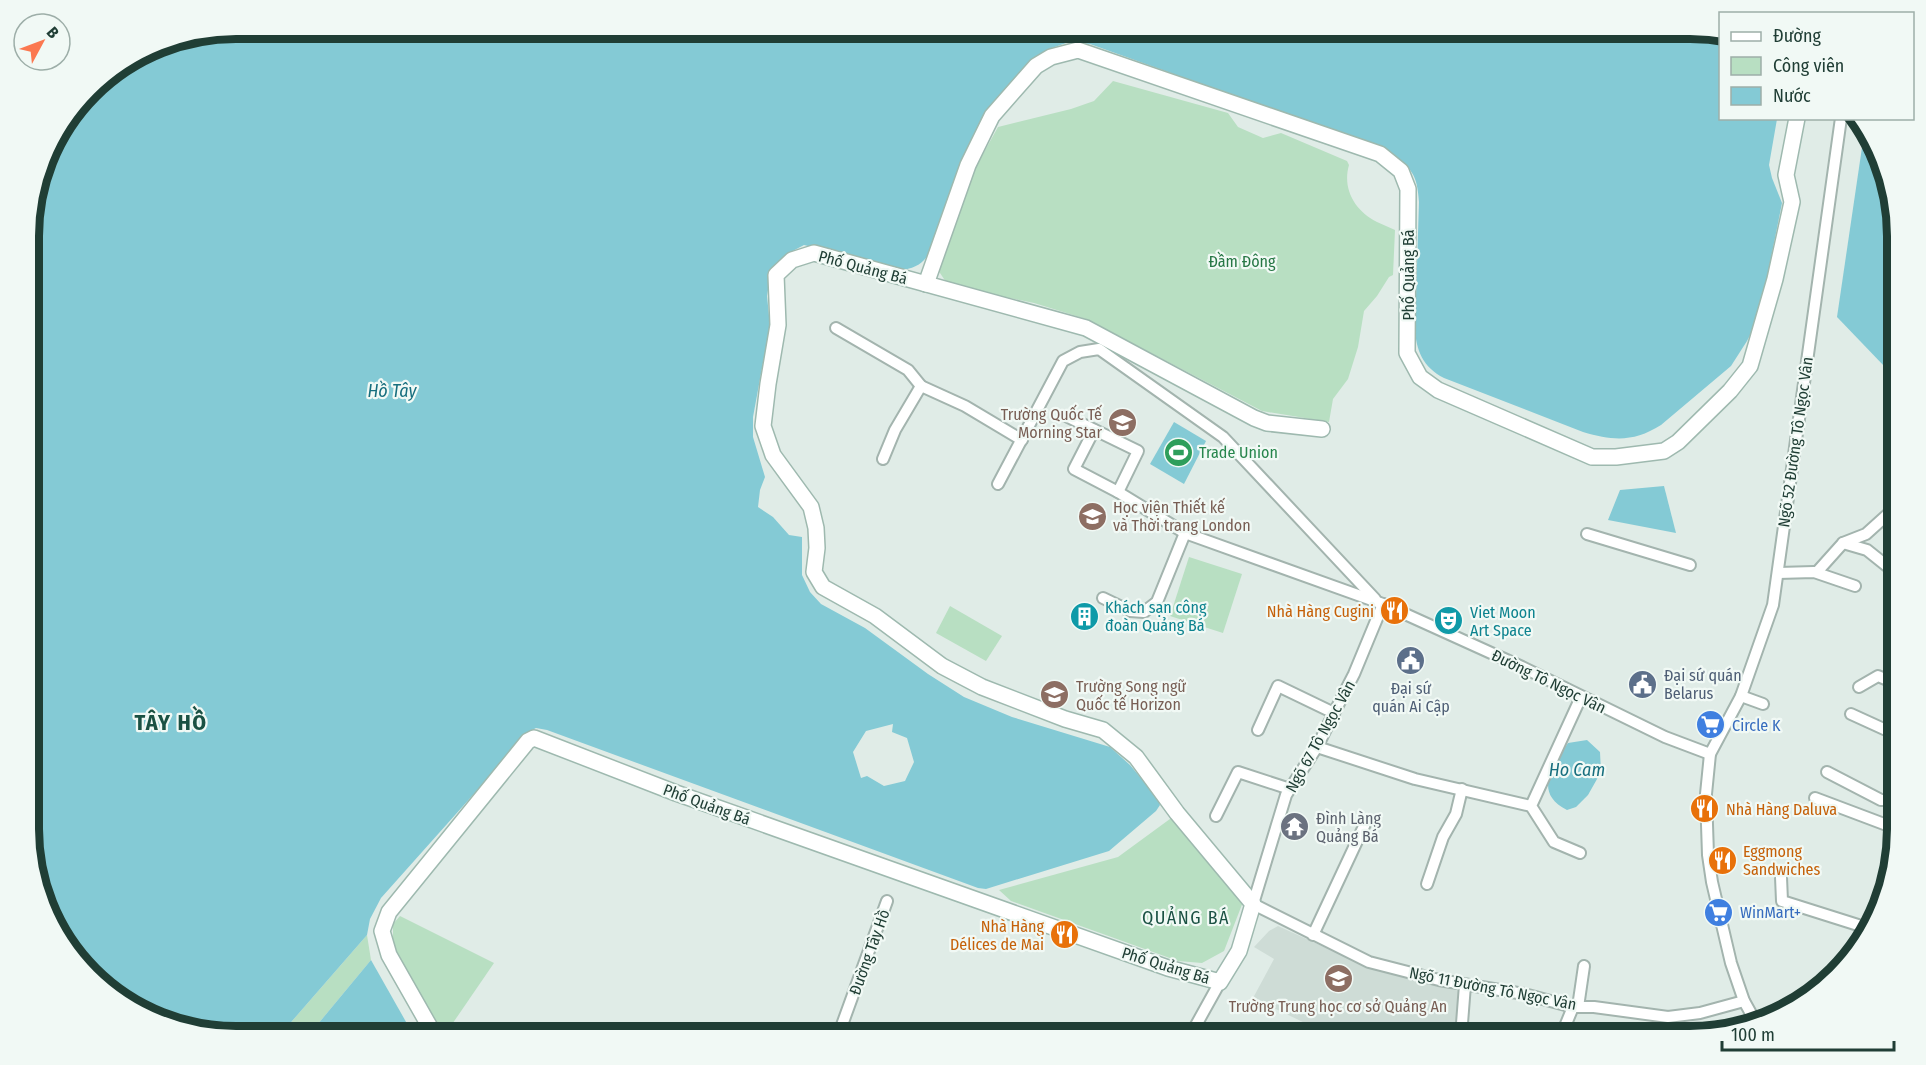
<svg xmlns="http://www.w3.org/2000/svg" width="1926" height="1065" font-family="'Fira Sans Condensed',sans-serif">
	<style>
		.built { fill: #cedcd6 }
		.green { fill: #b8dfc2 }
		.water { fill: #84cad5 }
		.pier { fill: #e0ece7 }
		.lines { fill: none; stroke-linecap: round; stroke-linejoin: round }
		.street-casing { stroke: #a3b4ae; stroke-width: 14 }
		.secondary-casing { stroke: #9eb9af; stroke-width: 18 }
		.street { stroke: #fff; stroke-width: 10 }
		.secondary { stroke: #fff; stroke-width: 15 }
		.labels { text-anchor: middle; stroke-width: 4.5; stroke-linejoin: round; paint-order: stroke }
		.park-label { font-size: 16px; fill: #277745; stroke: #f1f9f5 }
		.street-label { font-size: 16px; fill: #203e35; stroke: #f1f9f5 }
		.education-label { font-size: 16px; fill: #785e54; stroke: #f1f9f5; text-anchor: start }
		.leisure-label { font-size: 16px; fill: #27864d; stroke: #f1f9f5; text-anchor: start }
		.culture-label { font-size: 16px; fill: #0d838f; stroke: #f1f9f5; text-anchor: start }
		.food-label { font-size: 16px; fill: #c56008; stroke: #f1f9f5; text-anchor: end }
		.service-label { font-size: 16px; fill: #4e5e75; stroke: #f1f9f5; text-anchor: start }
		.shop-label { font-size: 16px; fill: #366cbe; stroke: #f1f9f5; text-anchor: start }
		.worship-label { font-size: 16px; fill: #5b616d; stroke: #f1f9f5; text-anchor: start }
		.water-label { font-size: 18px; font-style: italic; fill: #166e7e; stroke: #f1f9f5 }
		.neighbourhood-label { font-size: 18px; letter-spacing: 1.5px; fill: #1a5143; stroke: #f1f9f5 }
		.district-label { font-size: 22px; font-weight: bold; letter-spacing: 1.5px; fill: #1a5143; stroke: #f1f9f5 }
		.rim { fill: none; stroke: #203e35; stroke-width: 8 }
	</style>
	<rect width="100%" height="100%" fill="#e0ece7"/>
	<path class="built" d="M1278,926l88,40 93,25 -3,45h-124l-79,-38 21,-39 -20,-12 15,-16z"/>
	<g class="green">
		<path d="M1113,81l115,32 10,14 25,11 18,-5 66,28 2,4c-7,24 6,46 28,57 6,3 12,5 18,8l-2,45 -4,2 -12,19 -13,15 -6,36 -10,32 -15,20 -4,23 -67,-11 -176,-92 -52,-16 -86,-18 -10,-15 35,-98 25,-45 73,-18 23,-8z"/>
		<path d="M1189,557l53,17 -19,59 -53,-17z"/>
		<path d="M950,606l52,30 -16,25 -50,-28z"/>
		<path d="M1174,816l69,86 -19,49 -22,12 -24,-2 -167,-60 -12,-11 119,-33z"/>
		<path d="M400,916l94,47 -50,73h-4l-47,-90v-22z"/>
		<path d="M367,935l4,25 -63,76h-29z"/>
	</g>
	<g class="water">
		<path d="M236,29h1454l30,8v81l57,1 -8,46 3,13 10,25 -15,75 -3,30 -17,33 -16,25 -70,59c-27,17 -47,16 -78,7l-139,-54c-21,-11 -28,-27 -29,-50l4,-126c-2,-29 -7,-32 -28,-50l-301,-108 -21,-2 -20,7 -17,14 -39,40 -11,21 -53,130c-7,10 -13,13 -25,16l-100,-25 -17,9 -10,9 -6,9 -4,24 3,29 -17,92v20l12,40 -5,13 -2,17 15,10 16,18 13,2v38l8,17 11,12 44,24 63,46 36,23 48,20 98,30 20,18 26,31 4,9 -4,6 -47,40 -123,38 -8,-1 -431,-158 -11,-2 -6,3 -149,167 -11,21 -3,16 -88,101h-43l-103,-27 -69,-65 -34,-89v-645l20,-66 49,-64 58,-36z"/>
		<path d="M1865,127l32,95v151l-12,-6 -48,-50z"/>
		<path d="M1174,422l32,19 -22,43 -34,-20z"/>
		<path d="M1664,486l12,47 -68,-13 12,-30z"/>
		<path d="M1587,740l13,12 1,20 -13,23 -12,12 -9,3c-34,-17 -15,-44 1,-67z"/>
		<path d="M371,960l43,76h-106z"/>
	</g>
	<path class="pier" d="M893,724l-1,8 15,6 7,24 -9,19 -21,5 -17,-10 -6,2 -8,-26 13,-21z"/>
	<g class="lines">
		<defs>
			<g id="street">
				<path d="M836,328l72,42 13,16"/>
				<path d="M1066,416l72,35 -20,41"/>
				<path d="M1094,430l-20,39 44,23 67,41 198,71 139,63 143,70 45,17"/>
				<path d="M883,459l12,-29 26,-44 44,20 57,34"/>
				<path d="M998,484l65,-123 17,-9 19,-3 124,88 152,162"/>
				<path d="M1587,534l103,31"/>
				<path d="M1843,543l24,7 30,24"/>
				<path d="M1817,572l26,-29 23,-9 31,-28"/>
				<path d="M1778,573l36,-1 41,14"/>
				<path d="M1103,598l27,13 14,1 13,-10 28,-69"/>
				<path d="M1383,604l-29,70 -20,39 -17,34 -31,48 -33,109 116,58 70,18 85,14 49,13h21l74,10 32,-4 44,-12"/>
				<path d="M1859,687l19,-11 19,8"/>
				<path d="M1741,696l22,8"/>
				<path d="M1851,714l46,21"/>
				<path d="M1258,730l20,-44 56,27"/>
				<path d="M1317,747l98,32 116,27"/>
				<path d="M1827,772l54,28h16"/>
				<path d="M1815,798l77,29"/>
				<path d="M1216,816l22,-44 52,17"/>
				<path d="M1580,853l-26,-11 -23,-36 50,-109"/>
				<path d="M1781,877l1,24 76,24"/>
				<path d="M1427,884l16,-47 13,-23 6,-25"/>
				<path d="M1313,935l52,-111"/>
				<path d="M1578,1007l6,-41"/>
				<path d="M1754,1019l-10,-18 -13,-38 -19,-81 -4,-27 -2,-61 4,-40 31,-58 32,-91 68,-487"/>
				<path d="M838,1036l49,-135"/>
				<path d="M1190,1036l30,-54"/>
				<path d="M1461,1036l4,-51"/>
				<path d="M1561,1036l12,-29"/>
			</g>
			<g id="secondary">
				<path d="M926,284l42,-119 24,-49 44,-50 15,-9 27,-7 302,104 21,17 7,18 -1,164 13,24 18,13 154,67h24l48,-6 14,-9 52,-51 20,-25 25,-87 17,-77 -6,-27 11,-57"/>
				<path d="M435,1036l-46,-81 -7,-24 7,-19 139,-171 6,-3 142,55 492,175 52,14 19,-31 14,-47 -76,-91 -41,-56 -33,-27 -38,-11 -83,-32 -40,-21 -67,-50 -52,-29 -9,-15 3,-24 -1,-20 -5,-21 -38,-52 -10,-29 5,-42 10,-59 -2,-50 16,-15 22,-7 272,75 168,90 13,5 55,6"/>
			</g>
		</defs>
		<use href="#street" class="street-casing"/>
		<use href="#secondary" class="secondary-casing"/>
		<use href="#street" class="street"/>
		<use href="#secondary" class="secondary"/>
	</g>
	<defs>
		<symbol id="school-disc" viewBox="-11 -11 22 22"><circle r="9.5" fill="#8d6e63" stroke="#f1f9f5"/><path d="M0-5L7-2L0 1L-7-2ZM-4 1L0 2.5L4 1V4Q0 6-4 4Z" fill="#fff"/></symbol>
		<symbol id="stadium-disc" viewBox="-11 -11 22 22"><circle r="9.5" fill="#2e9e5b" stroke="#f1f9f5"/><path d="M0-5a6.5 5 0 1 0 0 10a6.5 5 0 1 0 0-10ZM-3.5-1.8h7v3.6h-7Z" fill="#fff"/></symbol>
		<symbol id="university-disc" viewBox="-11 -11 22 22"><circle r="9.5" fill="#8d6e63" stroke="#f1f9f5"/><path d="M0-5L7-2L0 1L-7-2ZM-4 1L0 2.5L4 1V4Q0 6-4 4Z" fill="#fff"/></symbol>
		<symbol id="restaurant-disc" viewBox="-11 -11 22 22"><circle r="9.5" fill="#e8710a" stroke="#f1f9f5"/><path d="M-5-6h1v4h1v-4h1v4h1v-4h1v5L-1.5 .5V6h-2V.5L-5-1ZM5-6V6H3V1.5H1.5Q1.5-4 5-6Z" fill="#fff"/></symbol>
		<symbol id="building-disc" viewBox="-11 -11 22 22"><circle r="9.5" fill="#0f9aa8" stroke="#f1f9f5"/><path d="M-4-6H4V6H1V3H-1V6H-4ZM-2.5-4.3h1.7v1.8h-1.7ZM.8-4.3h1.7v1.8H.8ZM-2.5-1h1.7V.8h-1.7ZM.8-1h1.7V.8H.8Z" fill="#fff"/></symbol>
		<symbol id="theatre-disc" viewBox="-11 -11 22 22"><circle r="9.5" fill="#0f9aa8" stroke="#f1f9f5"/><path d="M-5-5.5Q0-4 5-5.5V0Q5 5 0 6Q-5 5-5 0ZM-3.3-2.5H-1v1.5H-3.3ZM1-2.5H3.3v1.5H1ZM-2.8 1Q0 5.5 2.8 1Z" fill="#fff"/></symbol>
		<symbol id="civic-disc" viewBox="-11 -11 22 22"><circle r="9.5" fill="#5c6f8a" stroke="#f1f9f5"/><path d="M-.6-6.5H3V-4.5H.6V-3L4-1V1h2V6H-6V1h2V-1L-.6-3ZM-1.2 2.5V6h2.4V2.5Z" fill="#fff"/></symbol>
		<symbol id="supermarket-disc" viewBox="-11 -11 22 22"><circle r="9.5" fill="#3f7fe0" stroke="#f1f9f5"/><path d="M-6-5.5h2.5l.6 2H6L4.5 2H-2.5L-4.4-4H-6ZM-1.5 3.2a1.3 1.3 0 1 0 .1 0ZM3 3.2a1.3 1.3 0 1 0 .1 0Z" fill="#fff"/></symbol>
		<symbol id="temple-disc" viewBox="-11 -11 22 22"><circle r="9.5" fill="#6b7280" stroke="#f1f9f5"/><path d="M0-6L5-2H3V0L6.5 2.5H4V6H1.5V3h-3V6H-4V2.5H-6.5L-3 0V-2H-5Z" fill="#fff"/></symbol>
	</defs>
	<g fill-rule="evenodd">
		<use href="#school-disc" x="1106" y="406" width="33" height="33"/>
		<use href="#stadium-disc" x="1162" y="436" width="33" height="33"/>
		<use href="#university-disc" x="1076" y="500" width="33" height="33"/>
		<use href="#restaurant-disc" x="1378" y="594" width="33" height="33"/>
		<use href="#building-disc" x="1068" y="600" width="33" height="33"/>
		<use href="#theatre-disc" x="1432" y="604" width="33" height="33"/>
		<use href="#civic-disc" x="1394" y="644" width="33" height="33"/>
		<use href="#civic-disc" x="1626" y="668" width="33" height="33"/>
		<use href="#school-disc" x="1038" y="678" width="33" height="33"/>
		<use href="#supermarket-disc" x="1694" y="708" width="33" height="33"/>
		<use href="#restaurant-disc" x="1688" y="792" width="33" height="33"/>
		<use href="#temple-disc" x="1278" y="810" width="33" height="33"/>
		<use href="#restaurant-disc" x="1706" y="844" width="33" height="33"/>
		<use href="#supermarket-disc" x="1702" y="896" width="33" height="33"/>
		<use href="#restaurant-disc" x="1048" y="918" width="33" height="33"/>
		<use href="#school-disc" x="1322" y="962" width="33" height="33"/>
	</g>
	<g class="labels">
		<g class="park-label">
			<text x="1242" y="267">Đầm Đông</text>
		</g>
		<g class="street-label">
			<text transform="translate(863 267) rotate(15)" y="6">Phố Quảng Bá</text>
			<text transform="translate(1408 275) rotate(-90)" y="6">Phố Quảng Bá</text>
			<text transform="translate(1795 442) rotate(-82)" y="6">Ngõ 52 Đường Tô Ngọc Vân</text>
			<text transform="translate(1549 681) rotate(26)" y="6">Đường Tô Ngọc Vân</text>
			<text transform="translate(1320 736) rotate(-61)" y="6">Ngõ 67 Tô Ngọc Vân</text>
			<text transform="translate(707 804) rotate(20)" y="6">Phố Quảng Bá</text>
			<text transform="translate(869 952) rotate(-70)" y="6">Đường Tây Hồ</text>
			<text transform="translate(1166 965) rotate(17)" y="6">Phố Quảng Bá</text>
			<text transform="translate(1493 988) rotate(11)" y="6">Ngõ 11 Đường Tô Ngọc Vân</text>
		</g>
		<g class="education-label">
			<text x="1102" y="420" text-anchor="end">Trường Quốc Tế<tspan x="1102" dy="18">Morning Star</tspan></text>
			<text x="1113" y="513">Học viện Thiết kế<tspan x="1113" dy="18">và Thời trang London</tspan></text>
			<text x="1076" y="692">Trường Song ngữ<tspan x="1076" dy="18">Quốc tế Horizon</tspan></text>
			<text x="1338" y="1012" text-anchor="middle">Trường Trung học cơ sở Quảng An</text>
		</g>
		<g class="leisure-label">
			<text x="1199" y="458">Trade Union</text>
		</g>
		<g class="culture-label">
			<text x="1105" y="613">Khách sạn công<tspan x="1105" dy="18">đoàn Quảng Bá</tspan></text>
			<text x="1470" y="618">Viet Moon<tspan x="1470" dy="18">Art Space</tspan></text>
		</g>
		<g class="food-label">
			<text x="1374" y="617">Nhà Hàng Cugini</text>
			<text x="1726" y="815" text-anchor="start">Nhà Hàng Daluva</text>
			<text x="1743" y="857" text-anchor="start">Eggmong<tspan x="1743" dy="18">Sandwiches</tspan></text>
			<text x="1044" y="932">Nhà Hàng<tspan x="1044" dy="18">Délices de Mai</tspan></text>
		</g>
		<g class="service-label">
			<text x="1664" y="681">Đại sứ quán<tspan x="1664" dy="18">Belarus</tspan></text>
			<text x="1411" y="694" text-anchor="middle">Đại sứ<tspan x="1411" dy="18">quán Ai Cập</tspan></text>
		</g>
		<g class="shop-label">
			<text x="1732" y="731">Circle K</text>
			<text x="1740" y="918">WinMart+</text>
		</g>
		<g class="worship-label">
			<text x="1316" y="824">Đình Làng<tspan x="1316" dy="18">Quảng Bá</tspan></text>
		</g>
		<g class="water-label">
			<text x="392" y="397">Hồ Tây</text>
			<text x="1577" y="776">Ho Cam</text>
		</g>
		<g class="neighbourhood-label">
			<text x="1186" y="924">QUẢNG BÁ</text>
		</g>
		<g class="district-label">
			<text x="171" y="730">TÂY HỒ</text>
		</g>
	</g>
	<path d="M0 0H1926V1065H0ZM236 39H1690A197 197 0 0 1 1887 236V829A197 197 0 0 1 1690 1026H236A197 197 0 0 1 39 829V236A197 197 0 0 1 236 39Z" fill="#f1f9f5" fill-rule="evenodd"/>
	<path class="rim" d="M236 39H1690A197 197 0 0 1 1887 236V829A197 197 0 0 1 1690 1026H236A197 197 0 0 1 39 829V236A197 197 0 0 1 236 39Z"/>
	<rect x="1719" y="12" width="195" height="108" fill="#f1f9f5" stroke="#9daea8" stroke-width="1.5"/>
	<rect x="1731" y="32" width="30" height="9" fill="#ffffff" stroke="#9daea8" stroke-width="1.5"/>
	<text x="1773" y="42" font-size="18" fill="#203e35">Đường</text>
	<rect x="1731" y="57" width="30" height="18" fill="#b8dfc2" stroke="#9daea8" stroke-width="1.5"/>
	<text x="1773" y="72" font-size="18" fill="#203e35">Công viên</text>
	<rect x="1731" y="87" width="30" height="18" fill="#84cad5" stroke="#9daea8" stroke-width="1.5"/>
	<text x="1773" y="102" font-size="18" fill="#203e35">Nước</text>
	<g transform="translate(42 42) rotate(49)"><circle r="28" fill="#f1f9f5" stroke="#9daea8" stroke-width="1.5"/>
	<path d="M0-4.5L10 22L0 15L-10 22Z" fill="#fb7850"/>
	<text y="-9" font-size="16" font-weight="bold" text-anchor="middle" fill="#203e35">B</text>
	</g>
	<path d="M1722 1041v9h172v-9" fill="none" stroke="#203e35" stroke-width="3"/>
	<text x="1731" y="1041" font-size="18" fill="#203e35" stroke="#f1f9f5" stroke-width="4.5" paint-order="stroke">100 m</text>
</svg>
